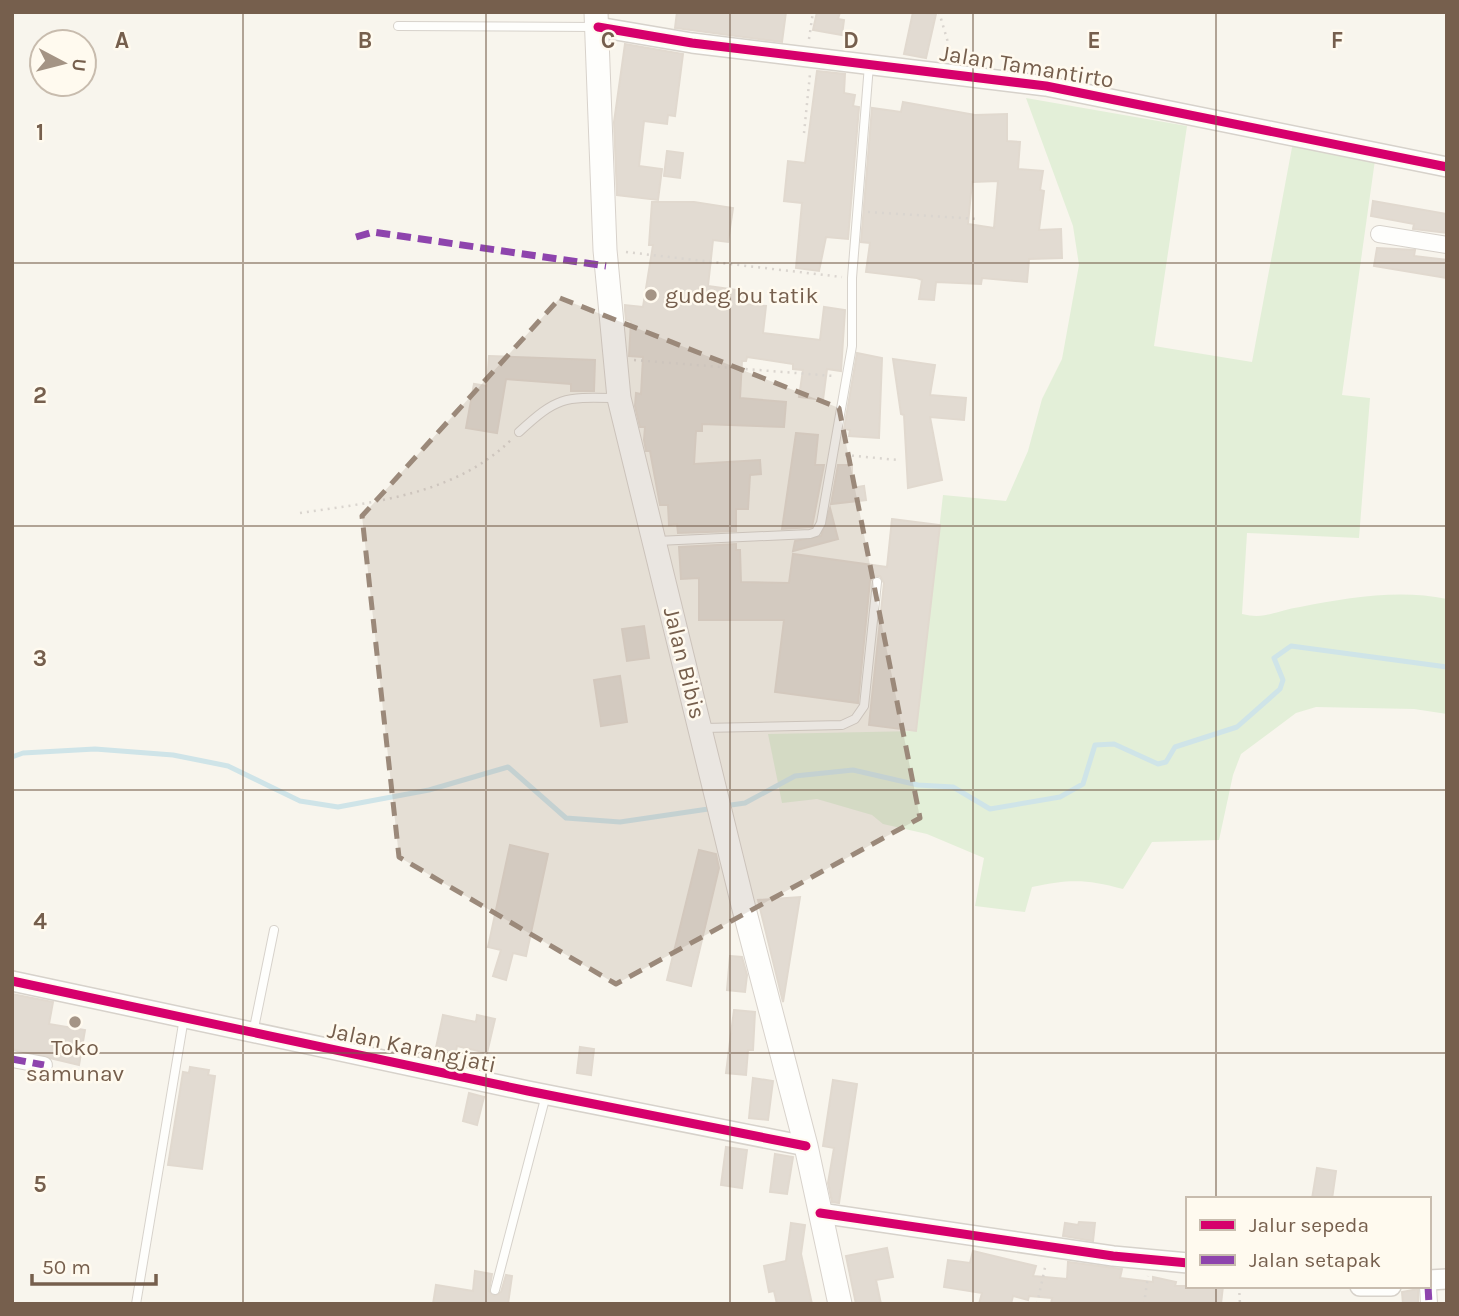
<svg xmlns="http://www.w3.org/2000/svg" width="1459" height="1316" font-family="Karla,sans-serif">
	<style>
		.green { fill: #e3efd8 }
		.lines { fill: none; stroke-linecap: round; stroke-linejoin: round }
		.stream { stroke: #cfe4e8; stroke-width: 5 }
		.building { fill: #e2dbd2; stroke: #e1d9cf; stroke-width: 2; fill-rule: evenodd }
		.service-casing { stroke: #d7d2cb; stroke-width: 10 }
		.minor-casing { stroke: #d7d2cb; stroke-width: 18 }
		.tertiary-casing { stroke: #d7d2cb; stroke-width: 22 }
		.secondary-casing { stroke: #d8d2cb; stroke-width: 25 }
		.path { stroke: #dad5cf; stroke-width: 2.5; stroke-dasharray: 2 5; stroke-linecap: butt }
		.service { stroke: #fefefc; stroke-width: 8 }
		.minor { stroke: #fefefc; stroke-width: 16 }
		.tertiary { stroke: #fefefc; stroke-width: 19 }
		.secondary { stroke: #fefefc; stroke-width: 23 }
		.quiet { stroke: #8e44ad; stroke-width: 7; stroke-dasharray: 14 7; stroke-linecap: butt }
		.cycleway-casing { stroke: #fffaef; stroke-width: 13 }
		.cycleway { stroke: #d6006c; stroke-width: 9 }
		.marked { fill: #9b897a; fill-opacity: 0.2; stroke: #9b897a; stroke-width: 5; stroke-dasharray: 14 9; stroke-linejoin: round }
		.grid { fill: none; stroke: #765f4d; stroke-width: 2; stroke-opacity: 0.55 }
		.poi-dot { fill: #a49485; stroke: #fffaef; stroke-width: 2.5 }
		.labels { text-anchor: middle; stroke-width: 5; stroke-linejoin: round; paint-order: stroke }
		.street-label { font-size: 23px; fill: #765f4d; stroke: #fffaef }
		.poi-label { font-size: 23px; fill: #765f4d; stroke: #fffaef; text-anchor: start }
		.grid-label { font-size: 23px; text-anchor: middle; font-weight: bold; fill: #765f4d; stroke: #fffaef; stroke-width: 5; stroke-linejoin: round; paint-order: stroke }
	</style>
	<rect width="100%" height="100%" fill="#f8f5ed"/>
	<path class="green" d="M1026,98l161,28 -33,220 98,16 41,-220 82,18 -33,235 28,3 -11,140 -112,-5 -5,81c24,6 35,-4 58,-7 48,-9 98,-18 147,-8v115l-33,-5 -98,-2 -20,6 -55,41 -8,21 -14,65 -67,2 -29,47c-37,-10 -53,-10 -91,-2l-7,25 -50,-6 9,-48 -57,-24 -44,-10 -11,-9 -55,-16 -35,4 -14,-69 148,-3 27,-236 63,6 22,-50 14,-52 20,-40 17,-94 -6,-39z"/>
	<g class="lines">
		<g class="stream">
			<path d="M12,757l11,-4 72,-4 78,6 55,11 72,35 38,6 91,-17 79,-23 58,51 54,4 95,-14"/>
			<path d="M724,806l21,-3 50,-27 58,-6 65,15 35,2 37,22 70,-12 23,-13 12,-39 19,-1 44,20 8,-2 9,-15 62,-20 43,-38 3,-9 -9,-22 17,-12 156,21"/>
		</g>
	</g>
	<g class="building">
		<path d="M677,12h109l-4,30 -107,-14z"/>
		<path d="M817,12h23l-2,7 6,1 -2,15 -29,-5z"/>
		<path d="M913,12l23,2 -10,44 -22,-4z"/>
		<path d="M625,44l58,10 -8,62 -7,-1 -1,9 -23,-3 -5,45 23,3 -4,31 -41,-5 -3,-73z"/>
		<path d="M817,71l28,3 -1,19 11,2 -2,11 6,1 -11,132 -22,-2 -7,34 -23,-3 6,-65 -18,-2 4,-40 17,2z"/>
		<path d="M903,102l72,13 32,-1v27l13,1 -2,27 25,2 -3,19 4,1 -5,39 22,-1 1,29 -33,1 -2,23 -45,-4 -1,6 -45,-2 -2,18 -15,-1 3,-19 -5,-2 -51,-6 4,-29 -9,-1 11,-134 29,4zM998,181l-4,47 -26,-4 4,-42z"/>
		<path d="M667,151l16,2 -3,25 -16,-2z"/>
		<path d="M1373,201l74,13v19l-34,-4 1,-5 -43,-8z"/>
		<path d="M652,202h42l39,6 -5,34 -15,-2 -5,46 37,5 -2,13 23,2 -3,27 57,7 4,-33 21,3 -4,61 -14,-2 -4,31 -24,-3 4,-27 -10,-1v-5l-46,-7 -1,4h-4l-2,37 46,4 -2,25 -82,-3v7h-6l-2,33 66,-4 1,14 -11,1 -2,34h-12v22l-58,2 -1,-9 -8,1 -1,-20h-8l-10,-54h-4l-2,-11 1,-13h-5l-5,-21 1,-13 5,1 2,-37 -14,-1 2,-35 -5,-1 -1,-10v-5l18,2 10,-62h-4z"/>
		<path d="M1377,248l38,2 -1,6 33,4v18l-73,-12z"/>
		<path d="M857,353l25,5 -3,80 -30,-2 1,-6 -6,-1z"/>
		<path d="M489,356l106,4 -1,31h-23v-7l-65,-5 -9,54 -31,-5 8,-44 13,2z"/>
		<path d="M893,359l42,6 -5,30 36,3 -2,22 -34,-3 12,63 -34,8 -4,-73 -3,-1z"/>
		<path d="M796,433l22,2 -3,30h9l-12,62 -30,2z"/>
		<path d="M838,465h14v23l12,-2 2,14 -35,4z"/>
		<path d="M830,508l8,31 -45,12 2,-10 26,-5z"/>
		<path d="M892,519l48,6 -24,206 -47,-6 15,-142 -4,-7h-6l-4,5 -12,122 -83,-11 9,-72h-85v-42l-18,1 -2,-32 57,-3v6h4l1,32 48,1 4,-29 94,13z"/>
		<path d="M644,626l5,32 -22,3 -5,-32z"/>
		<path d="M620,676l7,46 -26,4 -7,-46z"/>
		<path d="M510,845l38,9 -22,102 -13,-3 -7,27 -13,-4 8,-26 -13,-3z"/>
		<path d="M699,850l17,4 3,14 -28,118 -24,-6z"/>
		<path d="M800,897l-17,105 -25,-102z"/>
		<path d="M730,956l12,1 5,18 -2,17 -18,-2z"/>
		<path d="M12,994l41,8 -4,22 36,6 -6,35 -67,-16z"/>
		<path d="M734,1010l21,2 -2,38h-5l-2,25 -20,-2z"/>
		<path d="M443,1015l33,7 1,-7 18,4 -8,34 -30,-7 -3,16 -20,-5z"/>
		<path d="M580,1047l14,2 -3,26 -14,-2z"/>
		<path d="M190,1067l19,3 -1,5 7,1 -13,93 -34,-4 15,-93 6,1z"/>
		<path d="M753,1078l20,3 -5,39 -19,-2z"/>
		<path d="M833,1080l24,4 -18,119 -7,-1 -4,-19 6,-35 -11,-2z"/>
		<path d="M469,1093l15,4 -7,28 -14,-4z"/>
		<path d="M726,1147l21,3 -5,38 -21,-3z"/>
		<path d="M775,1154l18,3 -6,37 -17,-2z"/>
		<path d="M1317,1168l19,3 -4,28h-20z"/>
		<path d="M1079,1222l16,1 -2,18 -30,-5 2,-13 13,2z"/>
		<path d="M791,1223l14,2 -4,29 11,50h-35l-3,-13 -5,1 -5,-26 22,-5z"/>
		<path d="M887,1248l6,29 -17,3 5,24h-25l-10,-48z"/>
		<path d="M973,1251l63,15 -3,10 34,3 1,-17 54,7 -2,9 33,4v-5l23,5 -1,4h48l-2,18h-170l1,-6 -23,-2 -1,4 -15,-4 -2,8h-32l3,-11 -38,-6 4,-27 22,3z"/>
		<path d="M475,1271l17,3 -3,17 5,5 7,-4 5,-17 6,1 -4,28h-75l3,-19 37,6z"/>
		<path d="M1418,1289v15h-15l-1,-12z"/>
	</g>
	<g class="lines">
		<defs>
			<g id="service">
				<path d="M398,26l197,1"/>
				<path d="M519,432c39,-36 45,-35 97,-34"/>
				<path d="M657,541l153,-7 6,-2 5,-9 31,-177v-68l17,-213"/>
				<path d="M703,728l139,-3 13,-6 9,-13 13,-124"/>
				<path d="M253,1033l21,-103"/>
				<path d="M495,1290l51,-195"/>
				<path d="M136,1304l48,-286"/>
			</g>
			<g id="minor">
				<path d="M1379,234l68,11"/>
				<path d="M12,1059l32,6"/>
				<path d="M1428,1286l1,18"/>
			</g>
			<g id="tertiary">
				<path d="M598,27l94,16 354,43 401,81"/>
				<path d="M12,981l516,110 278,55"/>
				<path d="M820,1213l293,43 75,7"/>
				<path d="M1429,1280l18,-1"/>
				<path d="M1360,1286h31"/>
			</g>
			<path id="secondary" d="M596,12l9,238 14,148 124,507 63,241 34,158"/>
		</defs>
		<use href="#service" class="service-casing"/>
		<use href="#minor" class="minor-casing"/>
		<use href="#tertiary" class="tertiary-casing"/>
		<use href="#secondary" class="secondary-casing"/>
		<g class="path">
			<path d="M939,12l13,44"/>
			<path d="M809,39l4,-27"/>
			<path d="M804,133l6,-59"/>
			<path d="M868,212l110,7"/>
			<path d="M626,252l216,25"/>
			<path d="M634,360l199,16"/>
			<path d="M845,455l53,5"/>
			<path d="M300,513c75,-11 155,-18 212,-74"/>
			<path d="M1239,1286l1,18"/>
			<path d="M1037,1304l9,-41"/>
			<path d="M1144,1304l4,-28"/>
		</g>
		<use href="#service" class="service"/>
		<use href="#minor" class="minor"/>
		<use href="#tertiary" class="tertiary"/>
		<use href="#secondary" class="secondary"/>
		<g class="quiet">
			<path d="M356,237l17,-5 233,34"/>
			<path d="M12,1059l32,6"/>
			<path d="M1428,1286l1,18"/>
		</g>
		<defs>
			<g id="cycleway">
				<path d="M598,27l94,16 354,43 401,81"/>
				<path d="M12,981l516,110 278,55"/>
				<path d="M820,1213l293,43 75,7"/>
			</g>
		</defs>
		<use href="#cycleway" class="cycleway-casing"/>
		<use href="#cycleway" class="cycleway"/>
	</g>
	<path class="marked" d="M560,298l279,110 81,410 -304,166 -217,-127 -37,-341z"/>
	<path class="grid" d="M243,12v1292M486,12v1292M730,12v1292M973,12v1292M1216,12v1187M12,263h1435M12,526h1435M12,790h1435M12,1053h1435M1216,1286v18"/>
	<g class="poi-dot">
		<circle cx="651" cy="295" r="7"/>
		<circle cx="75" cy="1022" r="7"/>
	</g>
	<g class="labels">
		<g class="street-label">
			<text transform="translate(1027 66) rotate(9)" y="8">Jalan Tamantirto</text>
			<text transform="translate(685 663) rotate(76)" y="8">Jalan Bibis</text>
			<text transform="translate(412 1047) rotate(12)" y="8">Jalan Karangjati</text>
		</g>
		<g class="poi-label">
			<text x="665" y="303">gudeg bu tatik</text>
			<text x="75" y="1055" text-anchor="middle">Toko<tspan x="75" dy="26">samunav</tspan></text>
		</g>
	</g>
	<g class="grid-label">
		<text x="122" y="48">A</text>
		<text x="365" y="48">B</text>
		<text x="608" y="48">C</text>
		<text x="851" y="48">D</text>
		<text x="1094" y="48">E</text>
		<text x="1337" y="48">F</text>
		<text x="40" y="140">1</text>
		<text x="40" y="403">2</text>
		<text x="40" y="666">3</text>
		<text x="40" y="929">4</text>
		<text x="40" y="1192">5</text>
	</g>
	<rect width="1459" height="1316" fill="none" stroke="#765f4d" stroke-width="28"/>
	<rect x="1186" y="1197" width="245" height="91" fill="#fffaef" stroke="#c8bcae" stroke-width="2"/>
	<rect x="1200" y="1220" width="35" height="10" fill="#d6006c" stroke="#c8bcae" stroke-width="2"/>
	<text x="1249" y="1232" font-size="21" fill="#765f4d">Jalur sepeda</text>
	<rect x="1200" y="1255" width="35" height="10" fill="#8e44ad" stroke="#c8bcae" stroke-width="2"/>
	<text x="1249" y="1267" font-size="21" fill="#765f4d">Jalan setapak</text>
	<g transform="translate(63 63) rotate(97)"><circle r="33" fill="#fffaef" stroke="#c8bcae" stroke-width="2"/>
	<path d="M0-5L12 26L0 18L-12 26Z" fill="#a49485"/>
	<text y="-10" font-size="19" font-weight="bold" text-anchor="middle" fill="#765f4d">U</text>
	</g>
	<path d="M32 1274v10h124v-10" fill="none" stroke="#765f4d" stroke-width="3.5"/>
	<text x="42" y="1274" font-size="21" fill="#765f4d" stroke="#fffaef" stroke-width="5" paint-order="stroke">50 m</text>
</svg>
